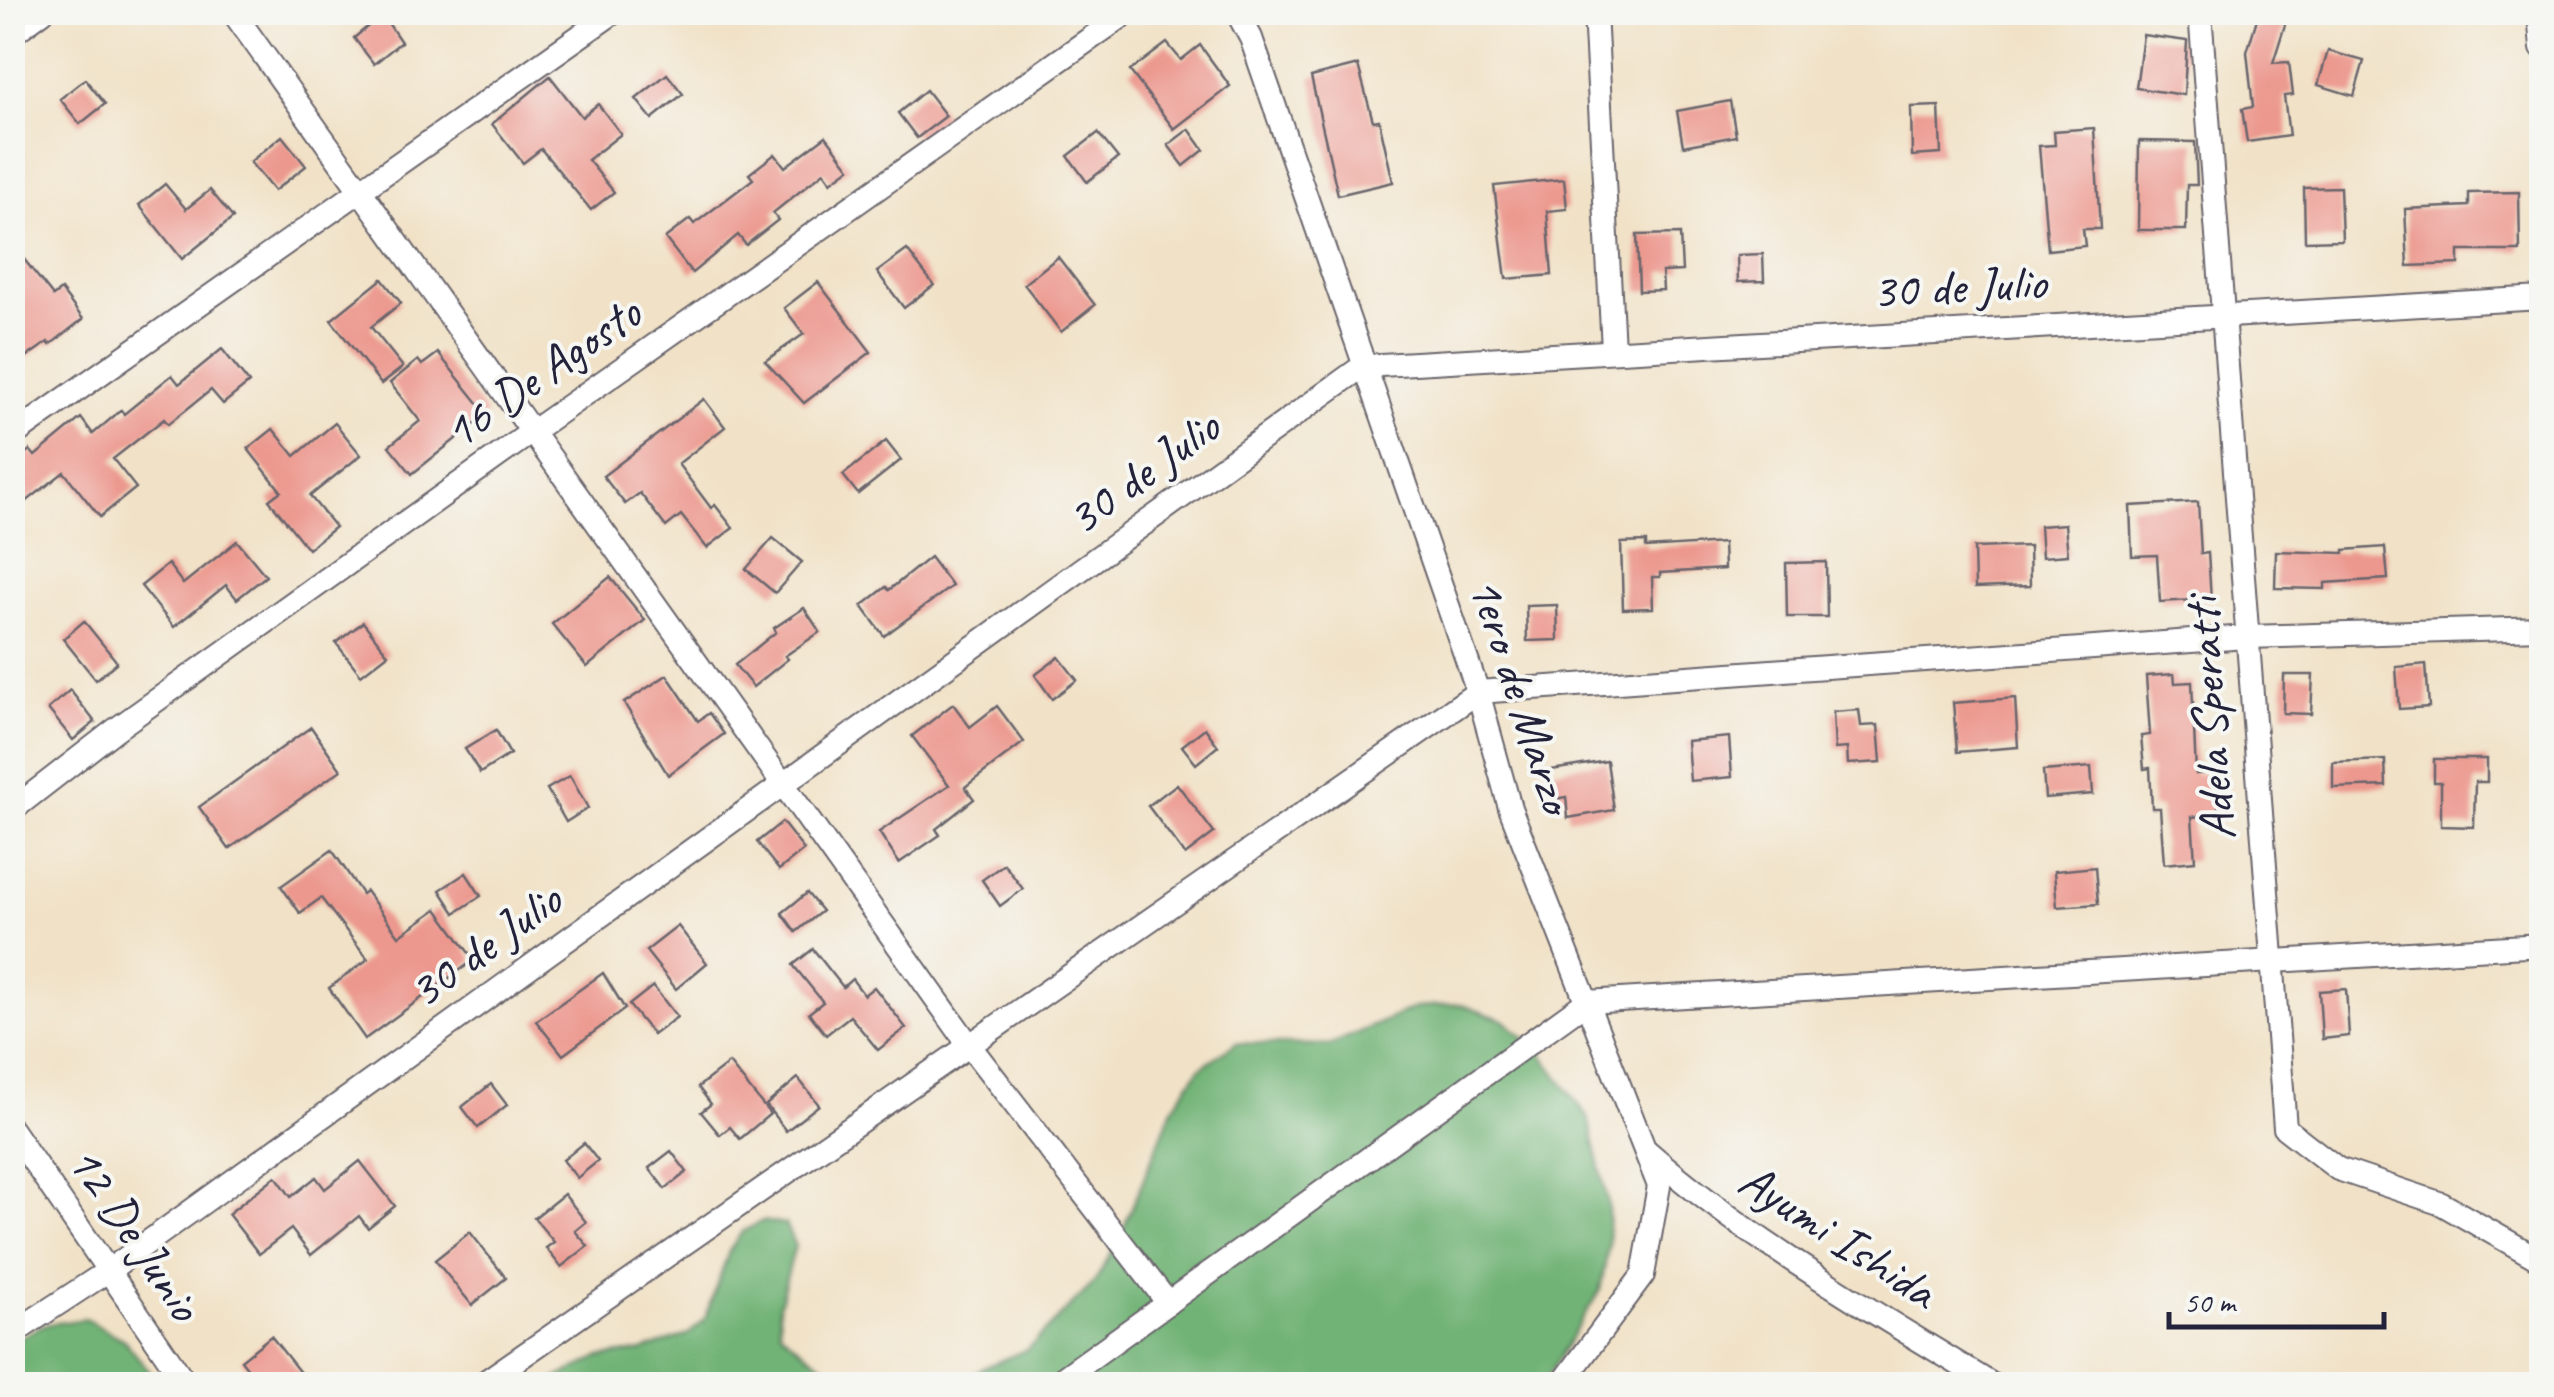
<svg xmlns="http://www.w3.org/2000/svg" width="2554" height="1397" font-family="Caveat,sans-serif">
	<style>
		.forest { fill: #71b376; stroke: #4a6a58; stroke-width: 2.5 }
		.building { fill: #ec988e }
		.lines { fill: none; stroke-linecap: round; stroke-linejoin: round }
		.street-casing { stroke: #6a656c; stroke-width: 26 }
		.street { stroke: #fff; stroke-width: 22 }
		.labels { text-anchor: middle; stroke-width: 8; stroke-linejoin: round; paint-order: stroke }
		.street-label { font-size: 50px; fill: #22223b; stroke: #f6f6f2 }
	</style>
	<rect width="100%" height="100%" fill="#f6f6f2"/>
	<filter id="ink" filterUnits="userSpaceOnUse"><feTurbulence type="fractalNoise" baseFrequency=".01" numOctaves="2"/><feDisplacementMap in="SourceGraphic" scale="20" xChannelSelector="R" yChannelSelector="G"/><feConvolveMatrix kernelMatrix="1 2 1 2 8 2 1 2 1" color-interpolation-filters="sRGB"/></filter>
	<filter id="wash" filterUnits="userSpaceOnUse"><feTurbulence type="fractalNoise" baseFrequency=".0048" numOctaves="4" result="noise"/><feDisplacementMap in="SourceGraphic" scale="40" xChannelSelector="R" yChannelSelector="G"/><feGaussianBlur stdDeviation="2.25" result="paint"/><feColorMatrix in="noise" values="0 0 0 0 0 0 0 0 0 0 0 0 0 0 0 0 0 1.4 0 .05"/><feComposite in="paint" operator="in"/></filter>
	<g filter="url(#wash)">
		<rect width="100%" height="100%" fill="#f1e2c7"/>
		<g class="forest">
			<path d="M1459,1004l45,16 34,29 50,68 20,85 1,43 -9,45 -57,94h-587l29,-17 43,-18 66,-66 24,-42 56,-136 26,-37 36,-25 94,2 86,-38z"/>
			<path d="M762,1221l23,3 10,22 -16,59 1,25c18,21 51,33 61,54h-296l54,-27 43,-6 47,-17 16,-15 24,-68 13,-19z"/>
			<path d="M85,1319l39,21 36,44h-147l-1,-42 31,-17z"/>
		</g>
		<g id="blocks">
			<g class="building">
				<path d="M2259,12h30l-16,51 16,-1 4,33 -9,1 5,40 -42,6 -5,-33 11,-2 -6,-55z"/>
				<path d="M378,18l4,5 4,-3 15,22 -27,22 -20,-26z"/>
				<path d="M2143,35l44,6 -3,54 -48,-7z"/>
				<path d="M1167,43l14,17 19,-15 30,41 -56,43 -44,-58z"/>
				<path d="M2328,51l36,10 -10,35 -36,-11z"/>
				<path d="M1358,65l15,56 6,-1 14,62 -55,13 -27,-118z"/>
				<path d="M667,74l16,20 -31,25 -16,-20z"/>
				<path d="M550,76l32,41 16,-13 23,30 -33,26 26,32 -23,18 -50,-61 -18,14 -31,-39z"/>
				<path d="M85,79l20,25 -25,20 -20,-25z"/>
				<path d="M926,90l20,26 -29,22 -19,-25z"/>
				<path d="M1730,101l6,35 -53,10 -6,-35z"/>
				<path d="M1939,106l2,48 -29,2 -1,-49z"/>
				<path d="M2094,128l6,101h-17l2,17 -37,4 -9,-104 16,-1 -1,-14z"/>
				<path d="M1189,129l15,21 -20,16 -16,-21z"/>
				<path d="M1098,133l20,25 -31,24 -19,-26z"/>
				<path d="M282,136l24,30 -32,25 -24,-29z"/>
				<path d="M826,136l24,32 -19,14 -7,-10 -51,41 5,7 -32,25 -8,-10 -46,38 -27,-35 25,-19 4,5 59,-45 -4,-5 26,-20 10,13z"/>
				<path d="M2139,141l56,1 2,43h-10l-1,45h-48z"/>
				<path d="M1564,179l3,30 -20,2 5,64 -46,4 -12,-93z"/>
				<path d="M165,184l21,25 24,-19 23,28 -51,41 -43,-54z"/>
				<path d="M2340,187l2,53 -37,1 -1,-53z"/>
				<path d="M2519,192l1,59h-61v13l-51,2 -3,-57 64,-3v-13z"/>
				<path d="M1680,234l2,37 -20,1 1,18 -24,1 -2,-56z"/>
				<path d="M12,244l41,52 8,-6 22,29 -33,26 -2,-3 -36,25z"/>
				<path d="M907,250l27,35 -30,23 -27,-36z"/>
				<path d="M1763,254l1,27 -26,1 -1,-27z"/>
				<path d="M1058,257l37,48 -34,27 -37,-48z"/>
				<path d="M382,279l19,24 -30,24 32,40 -22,17 -50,-64z"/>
				<path d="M818,282l53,70 -67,51 -39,-42 39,-27 -20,-26z"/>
				<path d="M222,349l27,34 -26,21 -12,-14 -43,34 -4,-5 -51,40 23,29 -36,29 -36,-45 -52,41v-50l18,-13 5,6 46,-38 12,16 28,-24 3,4 48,-39 7,9z"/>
				<path d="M438,353l49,61 -75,60 -23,-28 31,-25 -30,-38 28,-23 4,5z"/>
				<path d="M704,399l21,28 -47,37 33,44 4,-3 18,23 -26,20 -26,-33 -15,12 -26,-34 -15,11 -22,-28z"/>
				<path d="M335,423l26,32 -51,41 25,31 -27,22 -39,-49 12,-9 -33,-42 25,-20 22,27z"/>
				<path d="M886,441l15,19 -43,34 -15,-19z"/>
				<path d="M2198,502l3,52 7,-1 3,46 -51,3 -3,-47 -25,1 -2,-50z"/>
				<path d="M2065,524l3,31 -26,2 -2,-31z"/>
				<path d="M773,538l29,24 -27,31 -29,-24z"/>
				<path d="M237,541l29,35 -29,23 -11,-14 -52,42 -33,-41 27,-22 15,20z"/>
				<path d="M1646,542v6l77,-5 1,26 -64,4v4h-8l1,31 -30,1 -2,-66z"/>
				<path d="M2029,546l1,40 -55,2 -1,-40z"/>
				<path d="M2385,547l3,32 -63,4v6l-50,-1 1,-37 68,2v-3z"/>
				<path d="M930,557l22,29 -68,50 -22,-30 24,-19 3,3z"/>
				<path d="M1826,562l1,55h-40l-1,-54z"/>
				<path d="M610,577l35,43 -58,47 -35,-43z"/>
				<path d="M1557,605l1,35 -31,1 -1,-35z"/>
				<path d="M804,608l16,24 -35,24 3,3 -35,28 -18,-22 41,-33 -2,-4z"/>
				<path d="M84,621l33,41 -21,18 -33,-41z"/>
				<path d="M363,622l25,32 -27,21 -25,-32z"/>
				<path d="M1059,657l18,23 -25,19 -17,-24z"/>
				<path d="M2426,664l3,43 -30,2 -3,-42z"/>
				<path d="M2174,674l1,9 17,-1 4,92 20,-1 3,42 -27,2 3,44 -31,3 -4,-56h-8l-2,-40 -6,1 -3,-33 9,-1 -4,-59z"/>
				<path d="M667,675l31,46 11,-8 15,21 -56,41 -44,-72z"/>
				<path d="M2284,675h29l-2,39 -28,-1z"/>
				<path d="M70,690l25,32 -22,18 -25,-31z"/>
				<path d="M2015,698l3,49 -61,5 -4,-49z"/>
				<path d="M953,704l17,23 27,-21 27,36 -59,45 9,12 -38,30 4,6 -41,28 -20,-31 70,-47 -37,-49z"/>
				<path d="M1859,710l2,16 17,-1 3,37 -33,2 -1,-16 -12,1 -2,-37z"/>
				<path d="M311,727l30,43 -112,79 -30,-42z"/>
				<path d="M1205,728l13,18 -22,18 -14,-18z"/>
				<path d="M496,730l14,24 -30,19 -15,-24z"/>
				<path d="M1729,737l3,40 -42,4 -3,-40z"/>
				<path d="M2434,759h53v23h-12l-1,45 -33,-1v-44h-7z"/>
				<path d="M2385,760l1,26 -53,2v-26z"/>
				<path d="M1607,761l7,49 -46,8 -2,-21 -17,3 -4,-29z"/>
				<path d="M2091,767l2,27 -48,4 -2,-27z"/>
				<path d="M570,776l18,32 -22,14 -19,-33z"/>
				<path d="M1177,784l37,49 -29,22 -37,-49z"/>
				<path d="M782,822l22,28 -25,20 -22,-28z"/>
				<path d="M332,850l30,44 4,-3 33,45 38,-27 37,51 -109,79 -36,-51 39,-29 -47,-61 -21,15 -19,-27z"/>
				<path d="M1004,864l19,25 -23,17 -18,-26z"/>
				<path d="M2095,867l3,37 -41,3 -3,-36z"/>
				<path d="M466,873l15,23 -26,17 -15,-23z"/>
				<path d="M807,893l15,18 -26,21 -14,-19z"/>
				<path d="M678,926l29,37 -31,26 -30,-38z"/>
				<path d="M813,949l30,38 9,-8 12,16 10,-8 32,41 -28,22 -28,-34 -24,19 -17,-22 14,-11 -30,-37z"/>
				<path d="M603,973l22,36 -62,46 -27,-34z"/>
				<path d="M653,986l24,31 -24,18 -24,-30z"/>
				<path d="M2346,989l3,47 -27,3 -3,-48z"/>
				<path d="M729,1063l41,51 -30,25 -10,-12 -10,8 -19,-23 10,-8 -13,-17z"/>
				<path d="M798,1078l21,27 -33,26 -20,-26z"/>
				<path d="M491,1084l16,21 -29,23 -16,-21z"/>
				<path d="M584,1143l14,18 -21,17 -14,-18z"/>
				<path d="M671,1151l16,21 -22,17 -16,-21z"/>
				<path d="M360,1161l35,45 -27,22 -9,-12 -48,39 -20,-26 -32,25 -31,-40 48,-38 15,21 25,-20 9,12z"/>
				<path d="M564,1194l22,28 -11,9 13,15 -27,21 -15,-19 8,-6 -20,-24z"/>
				<path d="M470,1232l36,46 -34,27 -37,-45z"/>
				<path d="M271,1336l38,48h-49l-19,-24z"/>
			</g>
		</g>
	</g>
	<g filter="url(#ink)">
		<use href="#blocks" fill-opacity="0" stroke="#6a656c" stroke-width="2.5"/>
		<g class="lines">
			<defs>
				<g id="street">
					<path d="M233,12l736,1033 199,258"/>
					<path d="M1237,12l14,26 227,654 32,116 149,378 -16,89 -81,109"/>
					<path d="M1595,12l18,337"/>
					<path d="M2200,12l85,1116 53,41 104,35 100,57"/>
					<path d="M2539,12l3,36"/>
					<path d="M12,34l30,-22"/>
					<path d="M12,436l602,-424"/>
					<path d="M12,810l103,-80 418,-299 595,-419"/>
					<path d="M12,1130l174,254"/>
					<path d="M1647,1151c105,92 226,160 344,233"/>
					<path d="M12,1334l96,-63 1255,-905 1179,-68"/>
					<path d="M482,1384l996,-692 769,-55 295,-9"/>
					<path d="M1055,1384l531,-382 956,-57"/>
				</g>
			</defs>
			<use href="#street" class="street-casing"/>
			<use href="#street" class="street"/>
		</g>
	</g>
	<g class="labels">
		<g class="street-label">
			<text transform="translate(1959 285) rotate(-3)" y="18">30 de Julio</text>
			<text transform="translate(541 371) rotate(-35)" y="18">16 De Agosto</text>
			<text transform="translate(1142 471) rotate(-36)" y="18">30 de Julio</text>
			<text transform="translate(1523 694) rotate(72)" y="18">1ero de Marzo</text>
			<text transform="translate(2208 719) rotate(-94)" y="18">Adela Speratti</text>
			<text transform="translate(484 944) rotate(-36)" y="18">30 de Julio</text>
			<text transform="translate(136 1232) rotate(56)" y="18">12 De Junio</text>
			<text transform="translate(1839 1234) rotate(33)" y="18">Ayumi Ishida</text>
		</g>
	</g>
	<rect width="2554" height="1397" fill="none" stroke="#f6f6f2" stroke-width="50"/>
	<path d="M2169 1312v15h215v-15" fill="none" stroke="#22223b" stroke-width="5"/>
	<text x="2184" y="1312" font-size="30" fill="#22223b" stroke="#f6f6f2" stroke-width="8" paint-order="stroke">50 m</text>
</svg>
